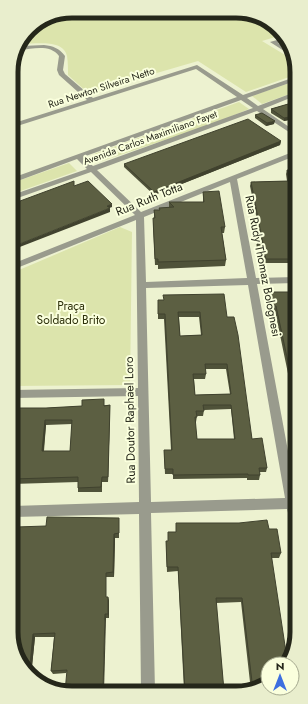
<svg xmlns="http://www.w3.org/2000/svg" width="308" height="704" font-family="Jost,sans-serif">
	<style>
		.green { fill: #dce4ac }
		.lines { fill: none; stroke-linecap: round; stroke-linejoin: round }
		.minor { fill: #999b8d; fill-rule: evenodd }
		.wall { fill: #4f5239; fill-rule: evenodd }
		.shaded-wall { fill: #40422e }
		.building { fill: #5c5f42; stroke: #40422e; fill-rule: evenodd }
		.labels { text-anchor: middle; stroke-width: 4; stroke-linejoin: round; paint-order: stroke }
		.far-street-label { font-size: 10px; fill: #25271a; stroke: #faffdd }
		.street-label { font-size: 12px; fill: #25271a; stroke: #faffdd }
		.park-label { font-size: 12px; fill: #2d300a; stroke: #faffdd }
		.rim { fill: none; stroke: #25271a; stroke-width: 5 }
	</style>
	<rect width="100%" height="100%" fill="#edf2d0"/>
	<g class="green">
		<path d="M72,11l176,1 31,17 3,6 -20,6 33,20v14l-49,17 -48,-31 -110,32 -20,-18c0,-6 0,-13 -1,-19 -4,-17 -31,-12 -44,-12l9,-18z"/>
		<path d="M295,81v11l-33,12 -10,-8z"/>
		<path d="M239,102l10,7 -39,16 -108,36 -8,-7z"/>
		<path d="M69,163l8,8 -65,23v-11z"/>
		<path d="M120,227l12,5 -2,153 -118,1v-113z"/>
	</g>
	<g class="lines">
		<g class="minor">
			<path d="M284,38l2,3 -8,2 14,8 3,6 -3,-1 -22,-14z"/>
			<path d="M44,45c9,1 15,3 21,11l-2,14 2,4 28,24 104,-33 46,30 52,-18v4l-48,17 11,8 37,-14v4l-32,13 32,22v5l-38,-25 -160,59 44,42 154,-61v5l-58,23 19,99 40,-1v6l-39,1 39,210 1,36 -5,-2 -5,-19 -136,4 4,178h-14l-2,-177 -126,3v-11l126,-4 -1,-106 -126,2v-8l126,-2 -2,-168 -124,50v-6l123,-49 -44,-43 -79,28v-5l75,-26 -10,-10 -62,23h-3v-4l225,-81 -41,-28 -185,59v-4l76,-24 -28,-25 -2,-5 2,-14c-9,-12 -26,-7 -39,-6l2,-4zM241,100l12,8 -160,58 -10,-9zM230,182l17,96 -101,4 -2,-65zM248,285l37,213 -134,4 -5,-214z"/>
		</g>
	</g>
	<g class="wall">
		<path d="M295,102v22l-6,-4 -5,1 -13,-8v-4z"/>
		<path d="M255,115l19,9 -8,2 -11,-8z"/>
		<path d="M281,141l-1,4 -126,50 -30,-28v-3z"/>
		<path d="M287,170h8l1,93h-31l-1,-3h-6l-2,-11 1,-5h5l-12,-58 1,-4 36,-1 -1,-7z"/>
		<path d="M203,192l22,35 -1,6h-2l4,27 -1,6 -67,3v-4h-3l-2,-41 1,-6v-8h5l10,-3v-5h34z"/>
		<path d="M271,292h25v120l-21,-101h-3l-2,-13z"/>
		<path d="M158,300l69,17 25,122 15,29 -1,4h-7l1,3 -1,5h-12v-2l-74,1v-5h-8l-1,-24h7l-7,-131h-6zM179,317h20l2,18 -21,1zM205,369h21l4,25 -35,1 -1,-16h11l1,-5zM231,409l3,30h-37l-2,-17h1l1,-6h6l1,-6z"/>
		<path d="M110,405v5l-2,72h-6v10h-24v-10l-66,2v-76h34zM72,424l-2,27h-26l2,-26z"/>
		<path d="M296,415v11l-1,-7z"/>
		<path d="M119,518v20h-4l-1,39h-8v20h2l1,4v17h-3l-40,55 -13,1 -2,-3 3,-34h-19l-4,39 -16,-140 31,-10z"/>
		<path d="M176,523l93,6 12,24 -2,5h-7l-4,123 -17,10 -10,-89 -25,1 8,88h-40l-6,-120 -11,1 -1,-31h2v-9h8z"/>
	</g>
	<g class="shaded-wall">
		<path d="M289,117v3l-5,1v-3z"/>
		<path d="M275,121l-1,3 -8,2 1,-3z"/>
		<path d="M281,141l-1,4 -126,50v-3z"/>
		<path d="M112,204v3l-5,2v-3z"/>
		<path d="M110,208v4l-98,38v-3z"/>
		<path d="M110,405v5l-2,72v-5z"/>
		<path d="M45,420l1,5 -3,31 -1,-5z"/>
		<path d="M114,534l1,4 -1,39 -1,-5z"/>
		<path d="M108,597l1,4v17l-1,-4z"/>
		<path d="M105,614l1,4 -2,74h-1z"/>
		<path d="M33,634l2,3 -4,39 -2,-1z"/>
	</g>
	<g class="building">
		<path d="M295,102v19l-6,-4 -5,1 -13,-9z"/>
		<path d="M262,113l13,8 -8,2 -12,-8z"/>
		<path d="M248,119l33,22 -127,51 -30,-28z"/>
		<path d="M287,170h8l1,89h-30l-1,-4h-6l-2,-11h6l-12,-62 38,-1z"/>
		<path d="M74,181v5l14,-5 24,23 -5,2 3,2 -98,39v-43z"/>
		<path d="M219,191l6,36h-4l5,33 -68,2v-3h-3l-2,-41h2l-1,-8h6l-1,-2 15,-1 -5,-5h35l-1,-10z"/>
		<path d="M271,292h25v107l-20,-93h-3z"/>
		<path d="M224,294l3,23h7l4,18 14,104 10,-1 5,30h-8l1,7h-12v-1l-75,1v-6h-8l-1,-19h8l-7,-136h-7v-14h6l-1,-5zM178,312h22l2,23 -22,1zM205,364h22l4,30 -36,1 -2,-21h13zM203,405h28l4,34h-38l-2,-22h2l-1,-6h8z"/>
		<path d="M104,399v7l6,-1 -2,72h-6l-1,10 -23,1v-11l-66,2v-71h34l36,-2v-6zM45,420h27l-2,31h-28z"/>
		<path d="M47,517l72,1v15l-5,1 -1,38 -7,1v24h2v17h-3l-2,78h-38l2,-22 -16,1 4,-38 -22,1 -4,41 -16,-28v-111h2l1,-9 30,-1z"/>
		<path d="M267,520l2,9h8l4,24h-10l16,106 -2,5h-17v17l-15,9 -11,-92h-26l8,93h-39l-7,-124h-11l-1,-26h2v-9h8v-9h63z"/>
	</g>
	<g class="labels">
		<g class="far-street-label">
			<text transform="translate(101 87) rotate(-18)" y="4">Rua Newton Silveira Netto</text>
			<text transform="translate(150 137) rotate(-20)" y="4">Avenida Carlos Maximiliano Fayet</text>
		</g>
		<g class="street-label">
			<text transform="translate(149 199) rotate(-22)" y="4">Rua Ruth Totta</text>
			<text transform="translate(263 266) rotate(79)" y="4">Rua Rudy Thomaz Bolognesi</text>
			<text transform="translate(130 420) rotate(-91)" y="4">Rua Doutor Raphael Loro</text>
		</g>
		<g class="park-label">
			<text x="71" y="310">Praça<tspan x="71" dy="14">Soldado Brito</tspan></text>
		</g>
	</g>
	<path d="M0 0H308V704H0ZM72 18H236A54 54 0 0 1 290 72V632A54 54 0 0 1 236 686H72A54 54 0 0 1 18 632V72A54 54 0 0 1 72 18Z" fill="#e9eecd" fill-rule="evenodd"/>
	<path class="rim" d="M72 18H236A54 54 0 0 1 290 72V632A54 54 0 0 1 236 686H72A54 54 0 0 1 18 632V72A54 54 0 0 1 72 18Z"/>
	<g transform="translate(280 676)"><circle r="19" fill="#faffdd" stroke="#a5a98f"/>
	<path d="M0-3L7 15L0 10L-7 15Z" fill="#3d6fdf"/>
	<text y="-6" font-size="11" font-weight="bold" text-anchor="middle" fill="#25271a">N</text>
	</g>
</svg>
